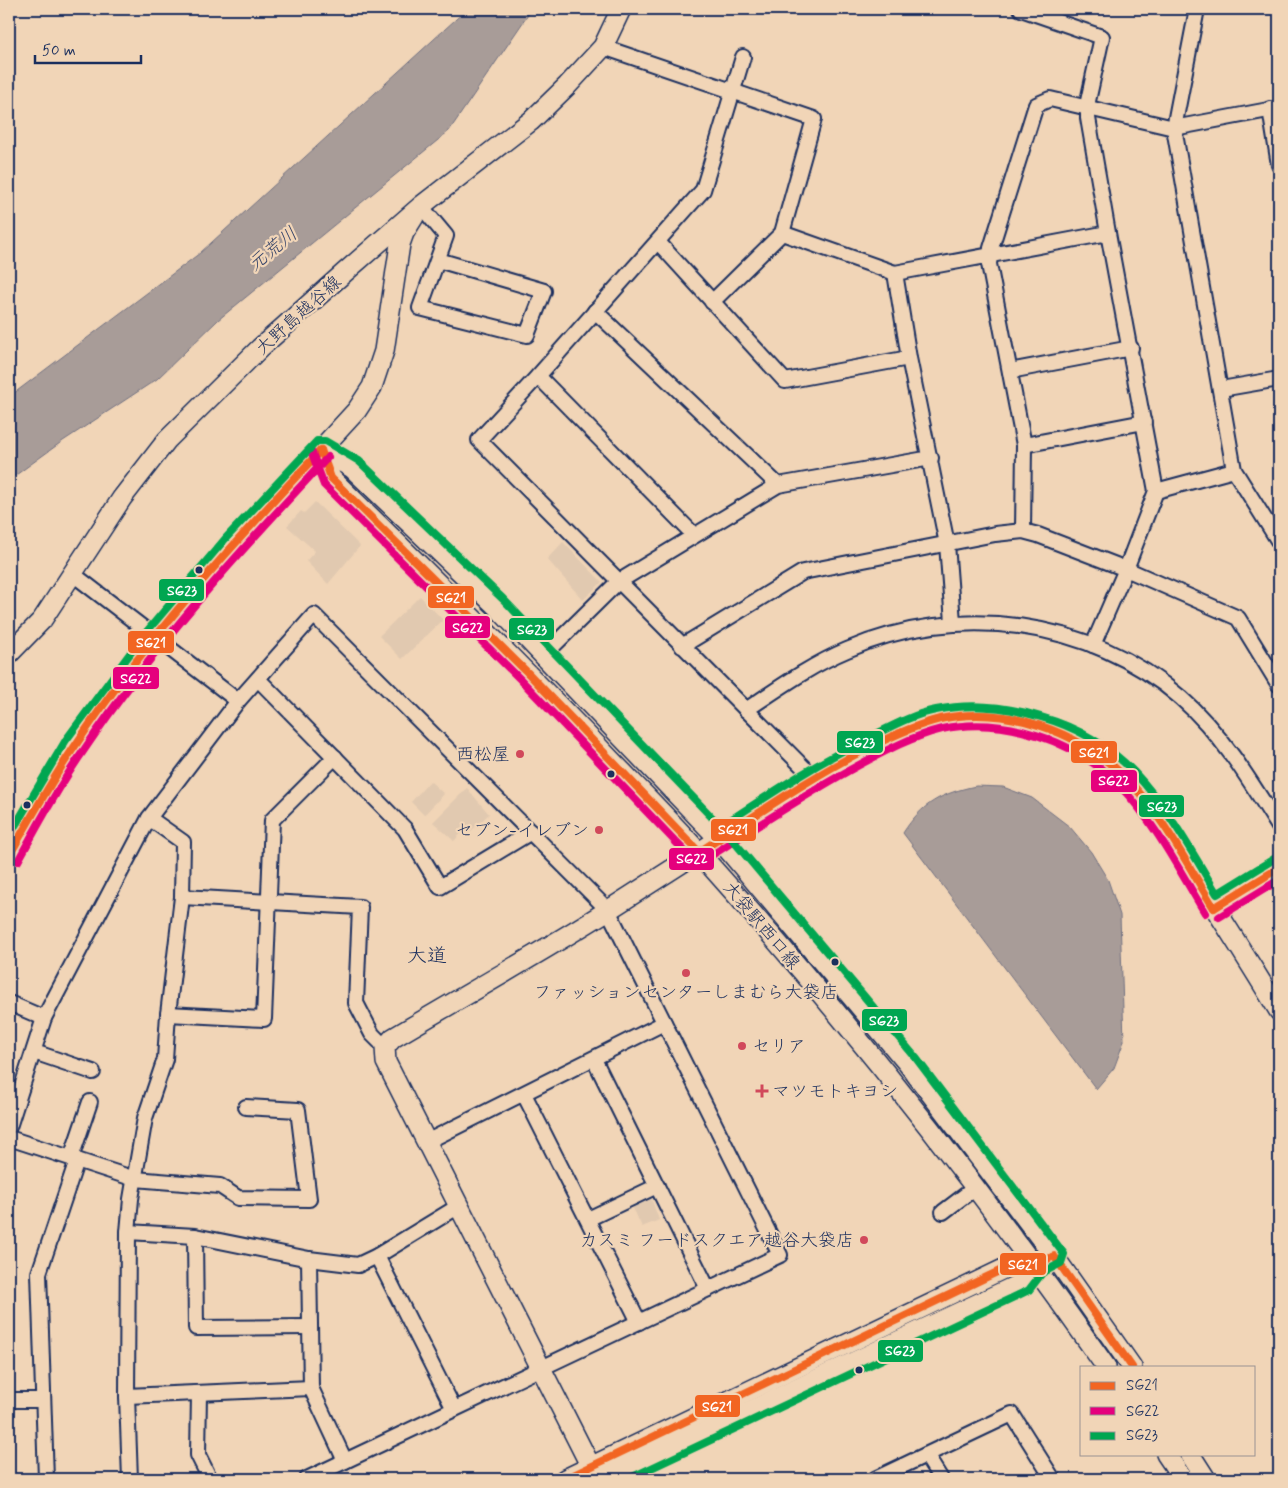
<svg xmlns="http://www.w3.org/2000/svg" width="1288" height="1488" font-family="Mynerve,'Klee One',sans-serif">
	<style>
		.built { fill: #e1c9b0 }
		.water { fill: #a89c98; stroke: #707081 }
		.lines { fill: none; stroke-linecap: round; stroke-linejoin: round }
		.street-casing { stroke: #1b2f5e; stroke-width: 18 }
		.secondary-casing { stroke: #1b2f5e; stroke-width: 22 }
		.street { stroke: #f1d5b7; stroke-width: 14 }
		.secondary { stroke: #f1d5b7; stroke-width: 19 }
		.bus-1-casing { stroke: #f1d5b7; stroke-width: 11 }
		.bus-2-casing { stroke: #f1d5b7; stroke-width: 11 }
		.bus-3-casing { stroke: #f1d5b7; stroke-width: 11 }
		.bus-1 { stroke: #f26522; stroke-width: 8 }
		.bus-2 { stroke: #e5007d; stroke-width: 8 }
		.bus-3 { stroke: #00a651; stroke-width: 8 }
		.bus-dot { fill: #1b2f5e; stroke: #f1d5b7; stroke-width: 2 }
		.poi-dot { fill: #d1495b; stroke: #f1d5b7; stroke-width: 2 }
		.labels { text-anchor: middle; stroke-width: 4.5; stroke-linejoin: round; paint-order: stroke }
		.street-label { font-size: 18px; fill: #1b2f5e; stroke: #f1d5b7 }
		.poi-label { font-size: 18px; fill: #1b2f5e; stroke: #f1d5b7; text-anchor: end }
		.water-label { font-size: 19px; font-style: italic; fill: #37456a; stroke: #f1d5b7 }
		.quarter-label { font-size: 20px; fill: #1b2f5e; stroke: #f1d5b7 }
		.line-badge { stroke: #f1d5b7; stroke-width: 2 }
		.badge-label { font-size: 14px; text-anchor: middle; font-weight: bold; fill: #fff }
	</style>
	<rect width="100%" height="100%" fill="#f1d5b7"/>
	<filter id="ink" filterUnits="userSpaceOnUse"><feTurbulence type="fractalNoise" baseFrequency=".02" numOctaves="2"/><feDisplacementMap in="SourceGraphic" scale="10" xChannelSelector="R" yChannelSelector="G"/><feConvolveMatrix kernelMatrix="1 2 1 2 8 2 1 2 1" color-interpolation-filters="sRGB"/></filter>
	<g filter="url(#ink)">
		<g class="built">
			<path d="M315,502l45,44 -32,38 -22,-23 9,-10 -28,-25 14,-15 3,2z"/>
			<path d="M563,542l39,40 -19,18 -36,-41z"/>
			<path d="M420,596l23,24 -41,39 -23,-23z"/>
			<path d="M430,781l14,13 -20,21 -13,-13z"/>
			<path d="M467,788l22,26 -18,17 -4,-4 -13,14 -21,-19z"/>
			<path d="M651,1198l8,22 -17,7 -10,-21z"/>
		</g>
		<g class="water">
			<path d="M467,9h65l-83,122 -231,189 -61,59 -97,64 -51,37v-83l191,-144z"/>
			<path d="M976,786l27,1 29,11 38,29 21,25 17,28 12,35 4,126 -10,27 -18,21 -193,-256c19,-30 39,-40 73,-47z"/>
		</g>
		<g class="lines">
			<defs>
				<g id="street">
					<path d="M1021,9l81,28 -14,64v17l20,115"/>
					<path d="M1197,9l-23,119 60,342 45,72"/>
					<path d="M603,47l211,72 -32,114 -70,69"/>
					<path d="M743,57l-40,133 -165,186 -59,64 335,338"/>
					<path d="M1270,109l9,56"/>
					<path d="M421,206l25,30 -26,72 107,27 17,-44 -106,-31"/>
					<path d="M782,233l113,40"/>
					<path d="M658,242l127,139 124,-23"/>
					<path d="M595,311l183,174"/>
					<path d="M1010,371l121,-23"/>
					<path d="M538,376l156,159"/>
					<path d="M1221,389l58,-10"/>
					<path d="M1024,445l120,-23"/>
					<path d="M1156,491l78,-21"/>
					<path d="M1023,531l1,-86 -35,-181 2,-16 45,-143 14,-6 124,29 105,-20"/>
					<path d="M73,574l165,127"/>
					<path d="M953,622l-6,-78 -38,-186 -14,-85 213,-40 48,258 -30,78 -33,76"/>
					<path d="M682,646l121,-74 192,-38 28,-3 15,4 88,34 112,49 41,67"/>
					<path d="M544,655l74,-73 160,-97 153,-27"/>
					<path d="M258,679l147,150 35,58 91,-55"/>
					<path d="M746,710c33,-22 65,-45 101,-60 109,-48 244,-31 334,48 41,36 70,84 98,129"/>
					<path d="M182,897l178,10 -4,96 16,31 13,13"/>
					<path d="M9,1003l35,15"/>
					<path d="M168,1014l96,5 8,-199 63,-63"/>
					<path d="M34,1052l59,20"/>
					<path d="M594,1059l114,230"/>
					<path d="M524,1094l115,228"/>
					<path d="M9,1127l35,-109 105,-200 89,-117 76,-86 294,295 172,345 -473,224"/>
					<path d="M9,1138l126,41 85,7 18,12 71,1 -11,-89 -52,-3"/>
					<path d="M426,1142l238,-119"/>
					<path d="M71,1158l19,-56"/>
					<path d="M943,1212l33,-25"/>
					<path d="M588,1219l69,-33"/>
					<path d="M128,1232l67,4 114,23 49,6 19,-9"/>
					<path d="M195,1236l1,92 114,-1"/>
					<path d="M309,1259l2,129 34,73"/>
					<path d="M199,1394l-1,61 12,24"/>
					<path d="M127,1396l184,-8"/>
					<path d="M9,1400h33"/>
					<path d="M454,1409l-77,-153 82,-50"/>
					<path d="M926,1455l15,24"/>
					<path d="M46,1479l-7,-206 38,-113"/>
					<path d="M130,1479l-3,-83 1,-164 3,-33 14,-81 20,-59 3,-45 14,-117 1,-55 -34,-24"/>
					<path d="M875,1479l137,-65 41,65"/>
				</g>
				<g id="secondary">
					<path d="M321,450l31,18 144,138 223,233 189,225 146,192 78,111"/>
					<path d="M321,450l10,28c95,93 189,186 280,282 30,31 61,62 90,95 145,162 280,333 405,512"/>
					<path d="M9,654l33,-34 80,-122 45,-58 93,-92 84,-75 77,-67 110,-85 36,-35 36,-39 18,-38"/>
					<path d="M9,856c87,-169 220,-306 348,-446l15,-23 12,-36 16,-107 4,-11 10,-16"/>
					<path d="M1214,908l65,-40"/>
					<path d="M1166,1454l17,25"/>
					<path d="M1190,1454l16,25"/>
					<path d="M591,1467l-205,-405 -1,-15 8,-9c72,-43 146,-84 217,-129 54,-34 107,-69 161,-103 53,-34 111,-76 174,-88 53,-10 112,7 154,38 41,30 67,75 94,118 29,45 58,91 86,137"/>
					<path d="M565,1479l449,-215 21,1 7,-3"/>
					<path d="M605,1479l420,-198 10,-16"/>
				</g>
			</defs>
			<use href="#street" class="street-casing"/>
			<use href="#secondary" class="secondary-casing"/>
			<use href="#street" class="street"/>
			<use href="#secondary" class="secondary"/>
			<defs>
				<g id="bus-1">
					<path d="M321,450l10,28 196,194 172,180c56,-36 111,-75 171,-105 22,-11 46,-22 70,-28 66,-14 138,12 185,58 37,37 62,87 89,131"/>
					<path d="M9,856c21,-37 42,-75 66,-110 71,-107 158,-202 246,-296"/>
					<path d="M1214,908l65,-40"/>
					<path d="M565,1479l449,-215 21,1 19,-9 78,111"/>
				</g>
				<g id="bus-2">
					<path d="M312,453l12,32 196,194 174,182 10,-1c51,-32 101,-66 155,-95 26,-14 54,-29 83,-36 62,-13 133,11 177,56 36,37 60,85 86,128"/>
					<path d="M18,861c21,-38 41,-75 66,-111 71,-106 157,-200 244,-293"/>
					<path d="M1219,917l60,-37"/>
				</g>
				<g id="bus-3">
					<path d="M714,831c53,-35 105,-70 162,-97 20,-10 39,-20 60,-24 34,-7 72,-3 105,7 35,10 68,29 93,55 34,36 58,80 83,122l57,-35"/>
					<path d="M9,836l57,-96 77,-104 83,-98 91,-97h8l34,20 144,138 223,233 190,226 148,196 -3,9 -19,10 -13,17 -401,189"/>
				</g>
			</defs>
			<use href="#bus-1" class="bus-1-casing"/>
			<use href="#bus-2" class="bus-2-casing"/>
			<use href="#bus-3" class="bus-3-casing"/>
			<use href="#bus-1" class="bus-1"/>
			<use href="#bus-2" class="bus-2"/>
			<use href="#bus-3" class="bus-3"/>
		</g>
	</g>
	<g class="bus-dot">
		<circle cx="199" cy="570" r="4.5"/>
		<circle cx="611" cy="774" r="4.5"/>
		<circle cx="27" cy="805" r="4.5"/>
		<circle cx="835" cy="962" r="4.5"/>
		<circle cx="859" cy="1370" r="4.5"/>
	</g>
	<g class="poi-dot">
		<circle cx="520" cy="754" r="5"/>
		<circle cx="599" cy="830" r="5"/>
		<circle cx="686" cy="973" r="5"/>
		<circle cx="742" cy="1046" r="5"/>
		<path d="M759.5 1083.5h5v5h5v5h-5v5h-5v-5h-5v-5h5z"/>
		<circle cx="864" cy="1240" r="5"/>
	</g>
	<g class="labels">
		<g class="street-label">
			<text transform="translate(298 315) rotate(-42)" y="6">大野島越谷線</text>
			<text transform="translate(762 925) rotate(50)" y="6">大袋駅西口線</text>
		</g>
		<g class="poi-label">
			<text x="510" y="760">西松屋</text>
			<text x="589" y="836">セブン-イレブン</text>
			<text x="686" y="998" text-anchor="middle">ファッションセンターしまむら大袋店</text>
			<text x="752" y="1052" text-anchor="start">セリア</text>
			<text x="772" y="1097" text-anchor="start">マツモトキヨシ</text>
			<text x="854" y="1246">カスミ フードスクエア越谷大袋店</text>
		</g>
		<g class="water-label">
			<text transform="translate(272 248) rotate(-39)" y="7">元荒川</text>
		</g>
		<g class="quarter-label">
			<text x="427" y="962">大道</text>
		</g>
	</g>
	<g class="line-badge">
		<rect x="158" y="578" width="47" height="24" rx="5" fill="#00a651"/>
		<rect x="427" y="585" width="48" height="24" rx="5" fill="#f26522"/>
		<rect x="444" y="615" width="47" height="24" rx="5" fill="#e5007d"/>
		<rect x="508" y="617" width="47" height="24" rx="5" fill="#00a651"/>
		<rect x="127" y="630" width="48" height="24" rx="5" fill="#f26522"/>
		<rect x="112" y="666" width="48" height="24" rx="5" fill="#e5007d"/>
		<rect x="836" y="730" width="48" height="24" rx="5" fill="#00a651"/>
		<rect x="1070" y="740" width="48" height="24" rx="5" fill="#f26522"/>
		<rect x="1090" y="769" width="48" height="24" rx="5" fill="#e5007d"/>
		<rect x="1138" y="794" width="47" height="24" rx="5" fill="#00a651"/>
		<rect x="710" y="818" width="47" height="24" rx="5" fill="#f26522"/>
		<rect x="668" y="847" width="47" height="24" rx="5" fill="#e5007d"/>
		<rect x="861" y="1008" width="47" height="24" rx="5" fill="#00a651"/>
		<rect x="999" y="1252" width="48" height="24" rx="5" fill="#f26522"/>
		<rect x="877" y="1339" width="47" height="24" rx="5" fill="#00a651"/>
		<rect x="694" y="1394" width="47" height="24" rx="5" fill="#f26522"/>
	</g>
	<g class="badge-label">
		<text x="182" y="595">SG23</text>
		<text x="451" y="602">SG21</text>
		<text x="468" y="632">SG22</text>
		<text x="532" y="634">SG23</text>
		<text x="151" y="647">SG21</text>
		<text x="136" y="683">SG22</text>
		<text x="860" y="747">SG23</text>
		<text x="1094" y="757">SG21</text>
		<text x="1114" y="785">SG22</text>
		<text x="1162" y="811">SG23</text>
		<text x="733" y="834">SG21</text>
		<text x="692" y="863">SG22</text>
		<text x="884" y="1025">SG23</text>
		<text x="1023" y="1269">SG21</text>
		<text x="900" y="1355">SG23</text>
		<text x="717" y="1411">SG21</text>
	</g>
	<rect width="1288" height="1488" fill="none" stroke="#f1d5b7" stroke-width="30"/>
	<rect x="15" y="15" width="1258" height="1458" fill="none" stroke="#1b2f5e" stroke-width="2" filter="url(#ink)"/>
	<rect x="1080" y="1366" width="175" height="90" fill="#f1d5b7" stroke="#9b9393"/>
	<rect x="1090" y="1382" width="25" height="8" fill="#f26522" stroke="#9b9393"/>
	<text x="1126" y="1390" font-size="15" fill="#1b2f5e">SG21</text>
	<rect x="1090" y="1407" width="25" height="8" fill="#e5007d" stroke="#9b9393"/>
	<text x="1126" y="1416" font-size="15" fill="#1b2f5e">SG22</text>
	<rect x="1090" y="1432" width="25" height="8" fill="#00a651" stroke="#9b9393"/>
	<text x="1126" y="1440" font-size="15" fill="#1b2f5e">SG23</text>
	<path d="M35 55v8h106v-8" fill="none" stroke="#1b2f5e" stroke-width="2.5"/>
	<text x="42" y="55" font-size="15" fill="#1b2f5e" stroke="#f1d5b7" stroke-width="4" paint-order="stroke">50 m</text>
</svg>
